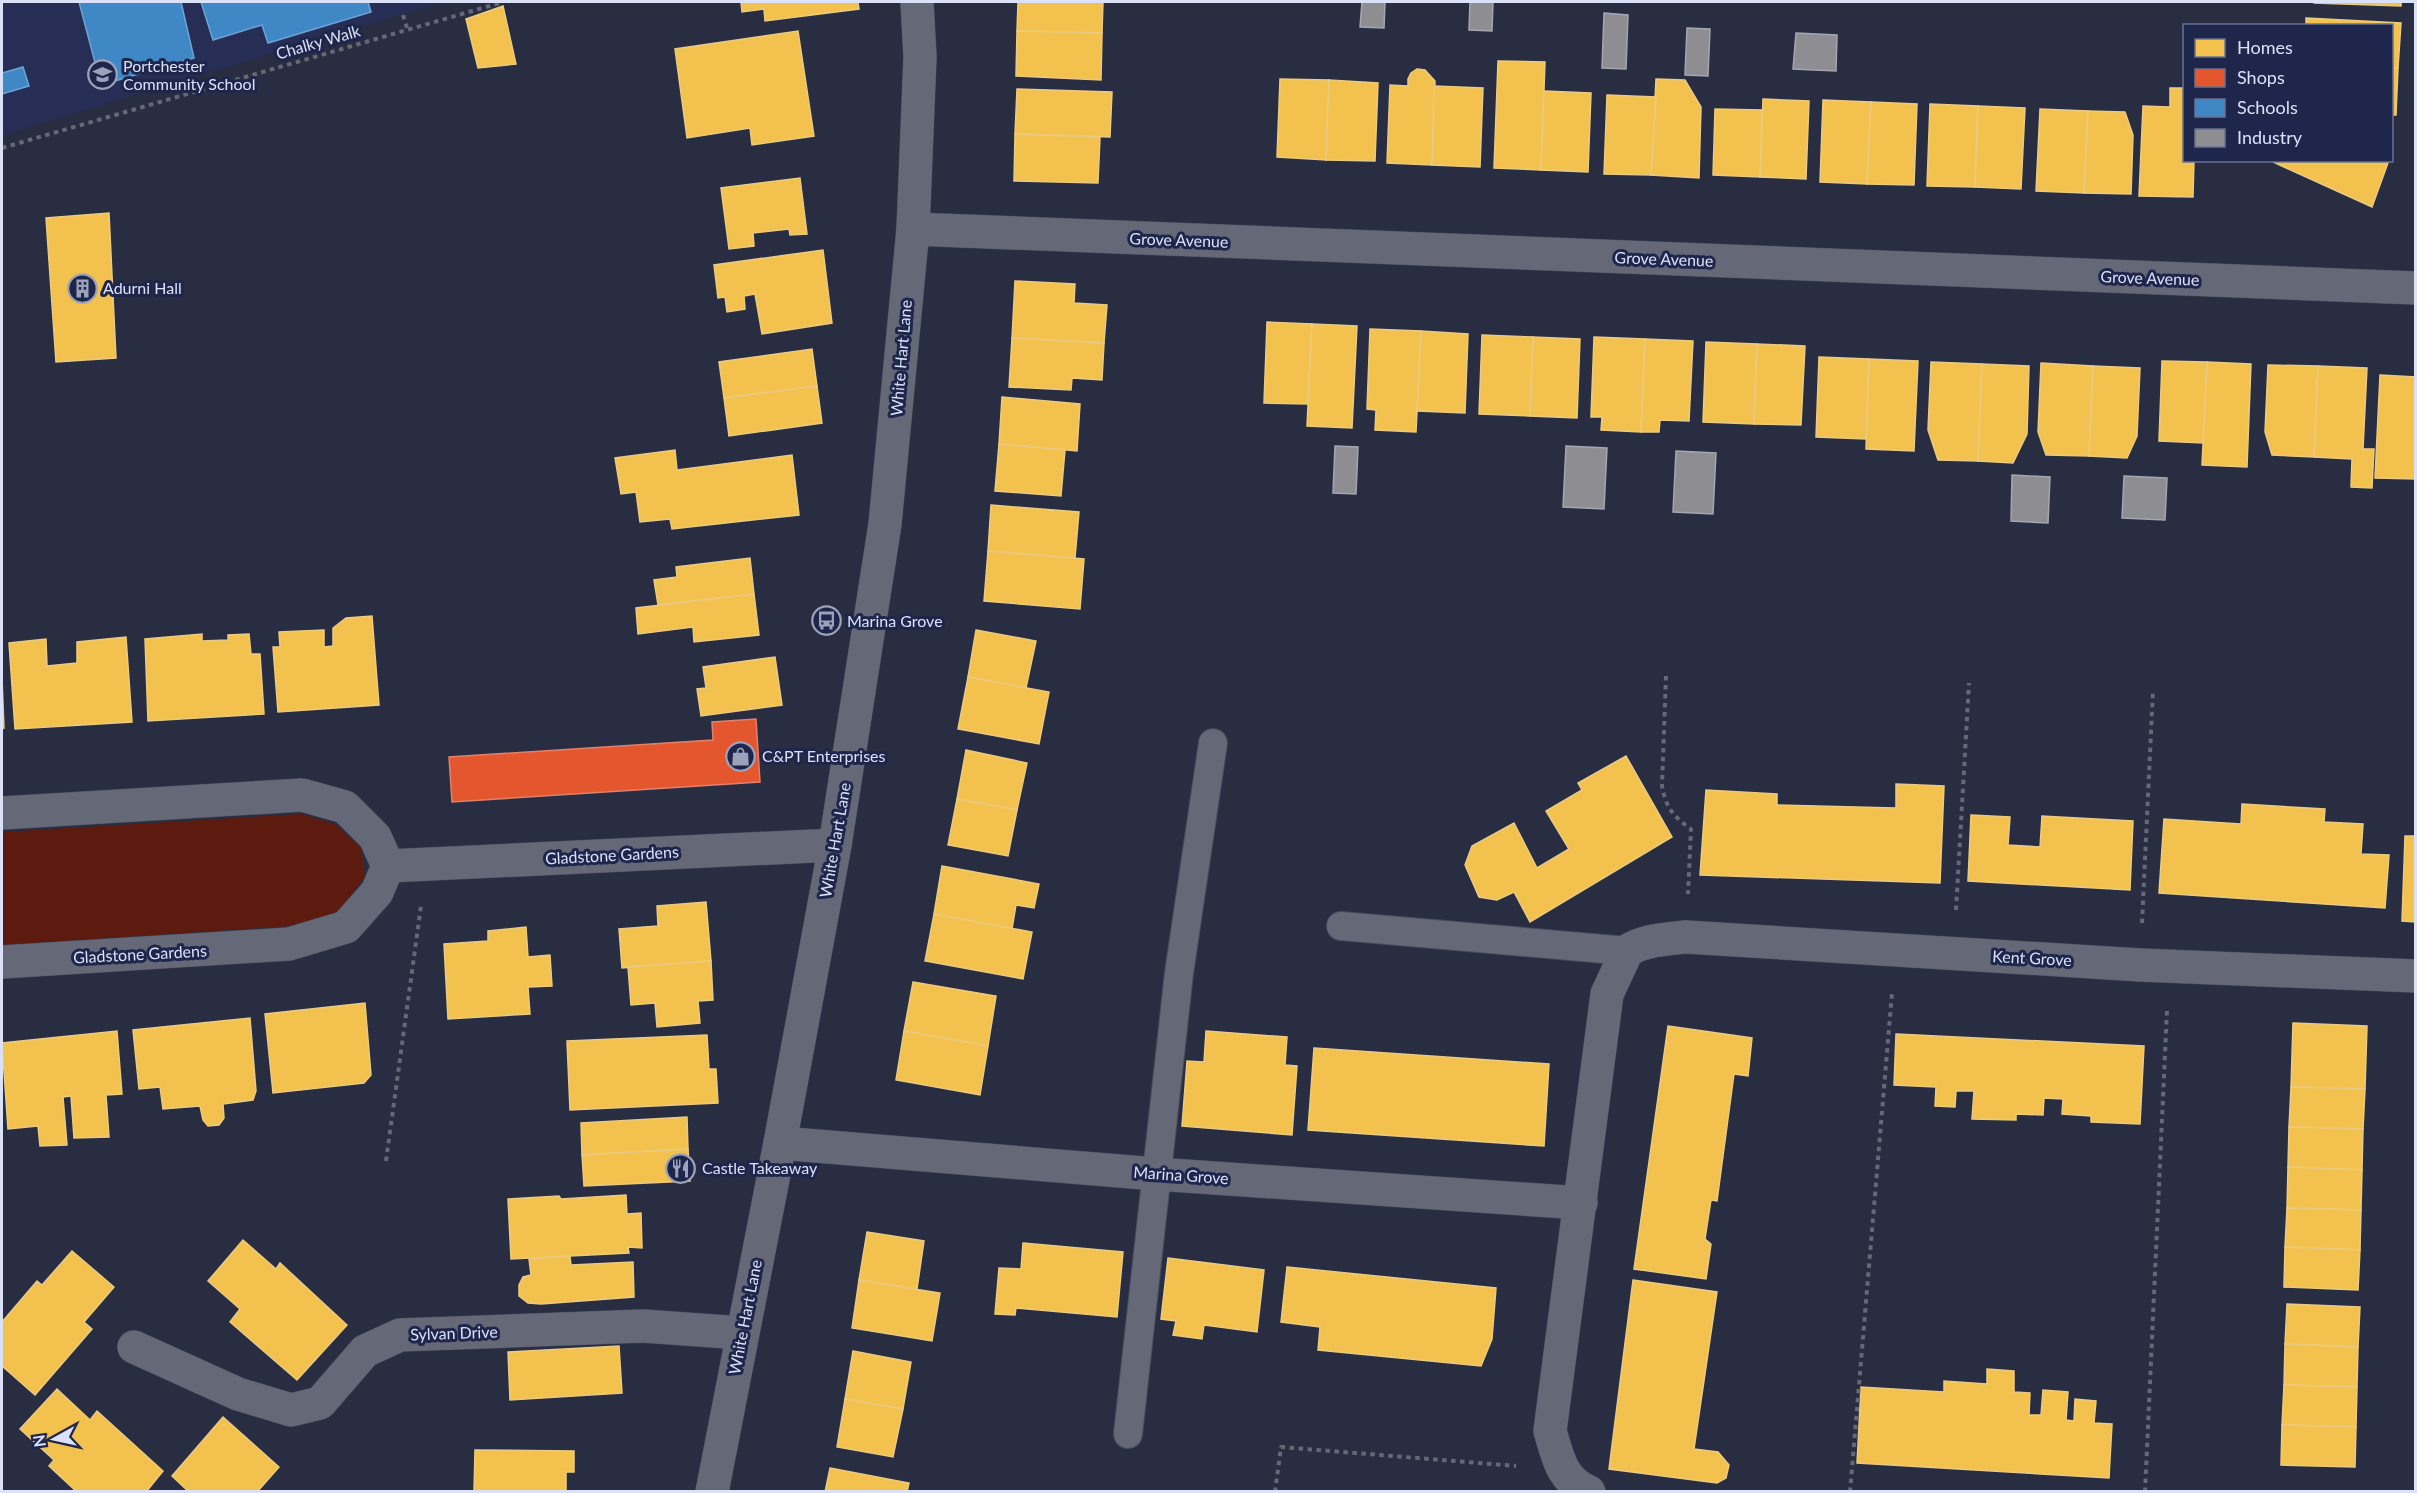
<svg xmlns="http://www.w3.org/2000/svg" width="2417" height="1493" font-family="Lato,sans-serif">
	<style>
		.built { fill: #262e55 }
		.green { fill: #5d1b10 }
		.homes { fill: #f2c14e; stroke: #ebcb81; stroke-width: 1.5 }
		.shops { fill: #e4572e; stroke: #e1806b; stroke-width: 1.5 }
		.schools { fill: #3f88c5; stroke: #6ea3d5; stroke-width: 1.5 }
		.industry { fill: #8d8d92; stroke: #a4a6b1; stroke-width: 1.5 }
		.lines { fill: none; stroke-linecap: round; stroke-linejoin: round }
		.lane-casing { stroke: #484b5d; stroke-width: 30 }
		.street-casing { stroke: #484b5d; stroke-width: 34 }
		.secondary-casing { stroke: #484b5d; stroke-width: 34 }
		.path { stroke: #646877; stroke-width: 4; stroke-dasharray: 4.5 4.5; stroke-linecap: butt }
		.lane { stroke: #646877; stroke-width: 28 }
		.street { stroke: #646877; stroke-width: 33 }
		.secondary { stroke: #646877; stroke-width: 33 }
		.labels { text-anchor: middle; stroke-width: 6; stroke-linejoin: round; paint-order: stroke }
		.street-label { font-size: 16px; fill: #dae1f9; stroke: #1f264b }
		.poi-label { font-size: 16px; fill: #dae1f9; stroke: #1f264b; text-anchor: start }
	</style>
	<rect width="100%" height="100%" fill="#292d41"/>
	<path class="built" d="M2,2h441l-441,133z"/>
	<path class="green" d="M301,814l34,10 26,24 4,28 -24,34 -35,15 -304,20v-113z"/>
	<g class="homes">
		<path d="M741,2h117l1,7 -94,12 -1,-12 -22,3z"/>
		<path d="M1018,2h85l-1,31 -85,-2z"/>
		<path d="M2314,2h87v4l-87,-3z"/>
		<path d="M503,6l13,58 -38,4 -12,-49z"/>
		<path d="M2306,18l95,5 -3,45h-6v-42h-86z"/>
		<path d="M798,31l16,105 -62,9 -2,-17 -63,10 -12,-89z"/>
		<path d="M1017,31l85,2 -1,47 -85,-4z"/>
		<path d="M1498,61l47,1 -4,108 -47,-2z"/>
		<path d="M2392,68h6l-2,47h-4z"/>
		<path d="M1417,69l8,1 10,11 -3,84 -45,-2 3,-78 18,1v-7l3,-6z"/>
		<path d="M1280,79l49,1 -3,80 -49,-3z"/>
		<path d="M1656,79l29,1 16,27 -2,71 -48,-3z"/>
		<path d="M1329,80l49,3 -3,78 -49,-1z"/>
		<path d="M1434,86l49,2 -3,79 -48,-2z"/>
		<path d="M2170,88h14v72h10l-1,37 -54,-1 4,-90 27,1z"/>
		<path d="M1017,89l95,3 -2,45 -95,-3z"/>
		<path d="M1544,91l47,2 -3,79 -47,-2z"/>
		<path d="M1607,95l49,2 -5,78 -47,-1z"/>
		<path d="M1763,99l46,2 -3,78 -46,-2z"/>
		<path d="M1823,100l48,2 -4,82 -47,-2z"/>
		<path d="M1871,102l46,2 -3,81 -47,-1z"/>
		<path d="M1930,104l48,2 -3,81 -48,-1z"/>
		<path d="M1978,106l47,2 -4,81 -46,-2z"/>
		<path d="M1715,109l47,1 -2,67 -47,-2z"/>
		<path d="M2040,109l48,2 -4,82 -48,-2z"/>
		<path d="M2088,111l37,1 8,23 -2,59 -47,-1z"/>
		<path d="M1015,134l85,3 -2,46 -84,-2z"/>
		<path d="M2274,160h115l-17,47 -99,-45z"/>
		<path d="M800,178l7,56 -17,1 -1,-6 -36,4 1,13 -25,3 -8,-61z"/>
		<path d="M109,213l7,145 -60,4 -10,-144z"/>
		<path d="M823,250l9,73 -70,11 -7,-40 -11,2 1,13 -18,3 -2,-15 -7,1 -4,-33z"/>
		<path d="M1015,281l60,3 -1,19 33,2 -3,38 -92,-5z"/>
		<path d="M1267,322l45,2 -4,80 -44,-1z"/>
		<path d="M1312,324l45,2 -5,102 -45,-2z"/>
		<path d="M1370,329l51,2 -5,101 -41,-2 1,-20 -9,-1z"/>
		<path d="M1421,331l47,3 -3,79 -48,-2z"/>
		<path d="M1482,335l51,2 -3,79 -51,-2z"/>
		<path d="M1533,337l47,2 -3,79 -47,-2z"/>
		<path d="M1594,337l51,2 -4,93 -40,-2 1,-13h-11z"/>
		<path d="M1012,338l92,5 -2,37 -30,-2 -1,12 -62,-3z"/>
		<path d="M1645,339l48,2 -4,80 -29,-1 -1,12h-18z"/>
		<path d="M1706,342l51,2 -3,80 -51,-2z"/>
		<path d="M1757,344l48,2 -4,79 -47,-1z"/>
		<path d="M812,349l5,37 -93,12 -5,-36z"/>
		<path d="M1819,357l50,2 -3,80 -50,-2z"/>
		<path d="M1869,359l49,2 -4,90 -48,-2z"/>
		<path d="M2162,361l45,1 -3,81 -45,-2z"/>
		<path d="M1931,362l51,2 -4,97 -40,-1 -10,-30z"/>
		<path d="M2207,362l44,2 -4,103 -45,-2z"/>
		<path d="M2041,363l52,3 -4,90 -43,-1 -8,-23z"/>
		<path d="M1982,364l47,2 -2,68 -14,29 -35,-2z"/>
		<path d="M2268,365l50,1 -4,91 -42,-2 -7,-23z"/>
		<path d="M2093,366l47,2 -3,68 -10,22 -38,-2z"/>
		<path d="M2318,366l49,2 -4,81h11l-2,39 -21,-1 1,-28 -38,-2z"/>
		<path d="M2380,375l36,2v102l-41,-1z"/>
		<path d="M817,386l5,37 -93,13 -5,-38z"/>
		<path d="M1002,397l78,7 -3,47 -78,-7z"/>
		<path d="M999,444l66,6 -4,46 -66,-5z"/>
		<path d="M675,450l2,20 115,-15 7,60 -127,14 -2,-10 -30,3 -4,-30 -15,2 -6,-36z"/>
		<path d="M991,505l88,7 -4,46 -87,-7z"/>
		<path d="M988,551l96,8 -4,50 -96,-8z"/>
		<path d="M750,558l4,36 -96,11 -4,-25 23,-3 -1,-10z"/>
		<path d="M754,594l5,41 -65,7 -1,-15 -55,7 -2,-26z"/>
		<path d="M372,616l7,89 -101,7 -5,-65h7l-1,-15 45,-2v17l9,-1v-18l13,-10z"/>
		<path d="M976,630l60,11 -10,47 -58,-11z"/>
		<path d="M202,634v7l26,-1v-5l21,-1 2,20h9l4,60 -116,7 -3,-82z"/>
		<path d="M126,637l6,85 -117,7 -6,-86 37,-4 1,27 30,-3v-21z"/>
		<path d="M775,657l7,48 -81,11 -4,-27 9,-1 -3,-21z"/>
		<path d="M968,677l81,15 -10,52 -81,-15z"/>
		<path d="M2,678l2,50 -2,1z"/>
		<path d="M966,750l61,13 -10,47 -60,-11z"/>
		<path d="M1626,756l46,81 -142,85 -16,-30 -17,8 -18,-3 -14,-32 7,-19 42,-23 23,45 32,-19 -23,-38 36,-21 -4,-7z"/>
		<path d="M1896,784l48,2 -4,97 -240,-8 6,-85 71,4v11l119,3z"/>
		<path d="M957,799l60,11 -9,46 -60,-11z"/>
		<path d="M2242,804l83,5 -1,13 39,2 -2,30 28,1 -4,53 -226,-15 5,-74 77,5z"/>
		<path d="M1971,815l39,2 -2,28 32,2 2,-31 91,5 -3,69 -162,-9z"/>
		<path d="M2405,836h11v86l-14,-1z"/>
		<path d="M942,866l97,18 -5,24 -18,-3 -4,24 -78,-15z"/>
		<path d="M706,902l5,59 -89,7 -3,-39 39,-3 -1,-20z"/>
		<path d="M934,914l98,18 -9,47 -98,-18z"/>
		<path d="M526,927l2,30 22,-2 2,31 -24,1 2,27 -82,5 -4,-75 44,-3v-10z"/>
		<path d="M711,961l2,39 -15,1 2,22 -43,4 -2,-24 -24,2 -3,-38z"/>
		<path d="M913,982l83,14 -8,50 -84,-15z"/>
		<path d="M365,1003l6,72 -7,8 -91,10 -8,-79z"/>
		<path d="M250,1018l6,73 -3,9 -30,4 1,14 -5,7 -11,1 -5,-6 -3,-14 -37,3 -3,-22 -21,2 -6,-59z"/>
		<path d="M2293,1023l74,3 -2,63 -74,-2z"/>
		<path d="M1668,1026l84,12 -4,38 -14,-2 -17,127 -6,-1 -6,39 6,5 -5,35 -72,-10z"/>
		<path d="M117,1031l5,63 -16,1 3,42 -35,1 -3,-42 -8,1 4,48 -27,1 -2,-20 -30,3 -6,-86z"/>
		<path d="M904,1031l84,15 -8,49 -84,-15z"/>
		<path d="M1206,1031l81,6 -2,28 12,1 -5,69 -110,-9 5,-65 17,1z"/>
		<path d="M1896,1034l248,12 -4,78 -49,-2v-6l-29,-2 1,-15 -19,-1 -1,17 -27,-1v6l-44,-1 2,-28h-18l-1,16 -20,-1 1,-19 -42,-2z"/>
		<path d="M707,1035l2,34h7l2,34 -148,7 -3,-69z"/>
		<path d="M1314,1048l235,16 -5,82 -236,-16z"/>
		<path d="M2291,1087l74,2 -2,40 -74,-2z"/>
		<path d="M687,1117l1,32 -106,6 -1,-32z"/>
		<path d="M2289,1127l74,2 -1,41 -74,-3z"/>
		<path d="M688,1149l2,32 -106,5 -2,-31z"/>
		<path d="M2288,1167l74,3 -1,40 -74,-2z"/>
		<path d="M626,1195l1,19 14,-1 1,35 -14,-1 1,6 -118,6 -3,-60 51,-3 2,3z"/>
		<path d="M2287,1208l74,2 -1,40 -75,-3z"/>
		<path d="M867,1232l57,9 -7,48 -58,-9z"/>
		<path d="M243,1240l33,29 4,-6 67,62 -50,55 -67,-58 10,-13 -32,-28z"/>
		<path d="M1023,1243l100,9 -6,65 -101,-9 -1,7 -20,-1 4,-46 22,1z"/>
		<path d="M2285,1247l75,3 -2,40 -74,-3z"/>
		<path d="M72,1251l42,36 -30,35 8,7 -57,66 -33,-29v-44l35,-41 5,4z"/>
		<path d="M570,1256l1,9 62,-3 1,35 -93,7 -13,-1 -9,-7v-11l4,-8 8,-2 -2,-16z"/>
		<path d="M1168,1258l96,12 -7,62 -53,-7 -2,14 -29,-4 3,-14 -15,-2z"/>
		<path d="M1287,1267l209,21 -4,51 -11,27 -163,-16 2,-23 -39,-5z"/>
		<path d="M859,1280l81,13 -8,48 -80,-13z"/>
		<path d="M1633,1280l84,12 -23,157 24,3 11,13 -3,13 -9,5 -108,-14z"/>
		<path d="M2287,1304l73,3 -2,40 -73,-3z"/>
		<path d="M2285,1344l73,3 -1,40 -73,-2z"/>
		<path d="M619,1346l3,47 -112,7 -2,-48z"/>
		<path d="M853,1351l58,11 -8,47 -58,-10z"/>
		<path d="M1987,1369l27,2v21l16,1 -1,22h12l2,-25 25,2 -2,28 8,1 1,-22 21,2 -2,22 18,1 -3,54 -252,-15 4,-76 83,5v-11l43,3z"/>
		<path d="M2284,1385l73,2 -1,40 -74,-2z"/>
		<path d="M57,1389l33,31 7,-9 66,60 -17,21h-69l-28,-26 5,-6 -34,-31z"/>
		<path d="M845,1399l58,10 -10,48 -56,-10z"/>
		<path d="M223,1417l56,50 -22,25h-68l-17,-16z"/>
		<path d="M2282,1425l74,2 -1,40 -74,-2z"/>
		<path d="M475,1450l99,1v21h-8v20h-92z"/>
		<path d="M830,1468l79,15 -2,9h-82z"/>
	</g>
	<path class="shops" d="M756,719l4,63 -308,20 -3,-45 264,-17 -1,-18z"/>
	<g class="schools">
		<path d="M79,2h102l13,56 -93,27z"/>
		<path d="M201,2h167l3,10 -103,31 -6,-18 -49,15z"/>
		<path d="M23,67l6,19 -27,8v-21z"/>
	</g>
	<g class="industry">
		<path d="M1362,2h23l-1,26 -24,-1z"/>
		<path d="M1470,2h23l-1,29 -23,-1z"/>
		<path d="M1604,13l24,2 -2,54 -24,-1z"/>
		<path d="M1687,28l23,1 -2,47 -23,-1z"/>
		<path d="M1796,33l41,2 -1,36 -43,-2z"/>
		<path d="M1335,446l23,1 -2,47 -23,-1z"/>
		<path d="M1566,446l41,2 -3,61 -41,-2z"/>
		<path d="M1676,451l40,2 -3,61 -40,-2z"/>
		<path d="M2012,475l38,2 -2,46 -37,-2z"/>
		<path d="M2124,476l43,2 -2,42 -43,-2z"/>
	</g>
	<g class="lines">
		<defs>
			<g id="lane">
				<path d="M1341,926l286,25"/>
				<path d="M1128,1434l51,-461 34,-230"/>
			</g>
			<g id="street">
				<path d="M913,229l1503,59"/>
				<path d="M2,813l300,-18 43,12 30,30 13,29 -11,26 -31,35 -57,17 -287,18"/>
				<path d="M388,866l447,-21"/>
				<path d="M780,1143l376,31 425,29"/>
				<path d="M134,1347l104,47 53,16 29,-7 45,-52 35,-16 243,-9 99,7"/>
				<path d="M1589,1492c-28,-12 -31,-35 -39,-61l57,-437 20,-43c16,-11 40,-12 59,-14l454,28 276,11"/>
			</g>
			<path id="secondary" d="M712,1492l68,-349 55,-298 50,-321 28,-295 7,-172 -3,-55"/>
		</defs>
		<use href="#lane" class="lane-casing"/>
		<use href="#street" class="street-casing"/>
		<use href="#secondary" class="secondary-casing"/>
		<g class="path">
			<path d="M403,15l4,13"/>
			<path d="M2,148l501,-146"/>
			<path d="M1666,676l-4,110c4,22 11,30 29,43l-3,65"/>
			<path d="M1956,910l13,-227"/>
			<path d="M2142,923l11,-233"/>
			<path d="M386,1161l35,-255"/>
			<path d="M1275,1492l6,-45 235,19"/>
			<path d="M1850,1492l42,-499"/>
			<path d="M2145,1492l22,-482"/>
		</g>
		<use href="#lane" class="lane"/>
		<use href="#street" class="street"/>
		<use href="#secondary" class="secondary"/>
	</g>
	<defs>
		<symbol id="school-ring" viewBox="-11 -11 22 22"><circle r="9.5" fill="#1f264b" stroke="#9ca2b9" stroke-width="1.5"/><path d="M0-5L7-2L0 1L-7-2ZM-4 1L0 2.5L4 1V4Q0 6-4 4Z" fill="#9ca2b9"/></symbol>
		<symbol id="building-ring" viewBox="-11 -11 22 22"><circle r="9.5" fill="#1f264b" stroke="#9ca2b9" stroke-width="1.5"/><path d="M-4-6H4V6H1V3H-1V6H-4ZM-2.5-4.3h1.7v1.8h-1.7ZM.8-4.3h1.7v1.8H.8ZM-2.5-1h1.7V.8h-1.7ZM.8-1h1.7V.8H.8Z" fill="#9ca2b9"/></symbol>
		<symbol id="bus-ring" viewBox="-11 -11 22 22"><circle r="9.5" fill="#1f264b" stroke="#9ca2b9" stroke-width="1.5"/><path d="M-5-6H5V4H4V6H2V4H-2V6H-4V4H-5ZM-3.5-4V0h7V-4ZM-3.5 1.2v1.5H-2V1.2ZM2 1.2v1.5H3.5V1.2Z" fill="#9ca2b9"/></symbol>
		<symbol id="shop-ring" viewBox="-11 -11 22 22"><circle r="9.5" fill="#1f264b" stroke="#9ca2b9" stroke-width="1.5"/><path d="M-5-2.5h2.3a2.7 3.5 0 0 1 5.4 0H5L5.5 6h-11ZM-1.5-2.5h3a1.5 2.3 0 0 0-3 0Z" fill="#9ca2b9"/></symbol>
		<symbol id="restaurant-ring" viewBox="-11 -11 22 22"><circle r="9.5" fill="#1f264b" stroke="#9ca2b9" stroke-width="1.5"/><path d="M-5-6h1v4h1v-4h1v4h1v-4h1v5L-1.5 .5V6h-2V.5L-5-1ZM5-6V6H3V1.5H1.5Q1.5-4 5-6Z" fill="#9ca2b9"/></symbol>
	</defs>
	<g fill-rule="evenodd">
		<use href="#school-ring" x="86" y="58" width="33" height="33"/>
		<use href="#building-ring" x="66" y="272" width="33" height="33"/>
		<use href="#bus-ring" x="810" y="604" width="33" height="33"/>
		<use href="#shop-ring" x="724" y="740" width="33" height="33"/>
		<use href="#restaurant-ring" x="664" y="1152" width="33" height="33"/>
	</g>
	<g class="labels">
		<g class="street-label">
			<text transform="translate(318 42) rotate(-16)" y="6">Chalky Walk</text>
			<text transform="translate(1179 240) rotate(2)" y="6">Grove Avenue</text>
			<text transform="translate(1664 259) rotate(2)" y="6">Grove Avenue</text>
			<text transform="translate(2150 278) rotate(2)" y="6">Grove Avenue</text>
			<text transform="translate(901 358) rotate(-85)" y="6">White Hart Lane</text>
			<text transform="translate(835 840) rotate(-80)" y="6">White Hart Lane</text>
			<text transform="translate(612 855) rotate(-3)" y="6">Gladstone Gardens</text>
			<text transform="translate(140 954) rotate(-3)" y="6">Gladstone Gardens</text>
			<text transform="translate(2032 958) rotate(3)" y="6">Kent Grove</text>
			<text transform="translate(1181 1175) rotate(4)" y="6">Marina Grove</text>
			<text transform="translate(745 1317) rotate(-79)" y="6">White Hart Lane</text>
			<text transform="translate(454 1333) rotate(-2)" y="6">Sylvan Drive</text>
		</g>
		<g class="poi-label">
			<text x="123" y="72">Portchester<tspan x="123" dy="18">Community School</tspan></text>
			<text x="103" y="294">Adurni Hall</text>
			<text x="847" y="627">Marina Grove</text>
			<text x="762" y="762">C&amp;PT Enterprises</text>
			<text x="702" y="1174">Castle Takeaway</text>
		</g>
	</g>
	<rect width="2417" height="1493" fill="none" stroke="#dae1f9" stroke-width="6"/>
	<rect x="2183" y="24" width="210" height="138" fill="#1f264b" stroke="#6a7191" stroke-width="1.5"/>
	<rect x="2195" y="39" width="30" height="18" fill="#f2c14e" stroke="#6a7191" stroke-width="1.5"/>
	<text x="2237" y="54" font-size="18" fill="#dae1f9">Homes</text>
	<rect x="2195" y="69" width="30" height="18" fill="#e4572e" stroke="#6a7191" stroke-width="1.5"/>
	<text x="2237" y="84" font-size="18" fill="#dae1f9">Shops</text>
	<rect x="2195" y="99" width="30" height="18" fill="#3f88c5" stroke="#6a7191" stroke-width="1.5"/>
	<text x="2237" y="114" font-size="18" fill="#dae1f9">Schools</text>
	<rect x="2195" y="129" width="30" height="18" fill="#8d8d92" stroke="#6a7191" stroke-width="1.5"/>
	<text x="2237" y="144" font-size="18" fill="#dae1f9">Industry</text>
	<g transform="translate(54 1439) rotate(262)" stroke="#1f264b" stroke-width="4.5" paint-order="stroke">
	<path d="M0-4.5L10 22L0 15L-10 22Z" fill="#dae1f9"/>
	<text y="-9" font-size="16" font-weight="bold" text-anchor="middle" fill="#dae1f9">N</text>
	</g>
</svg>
